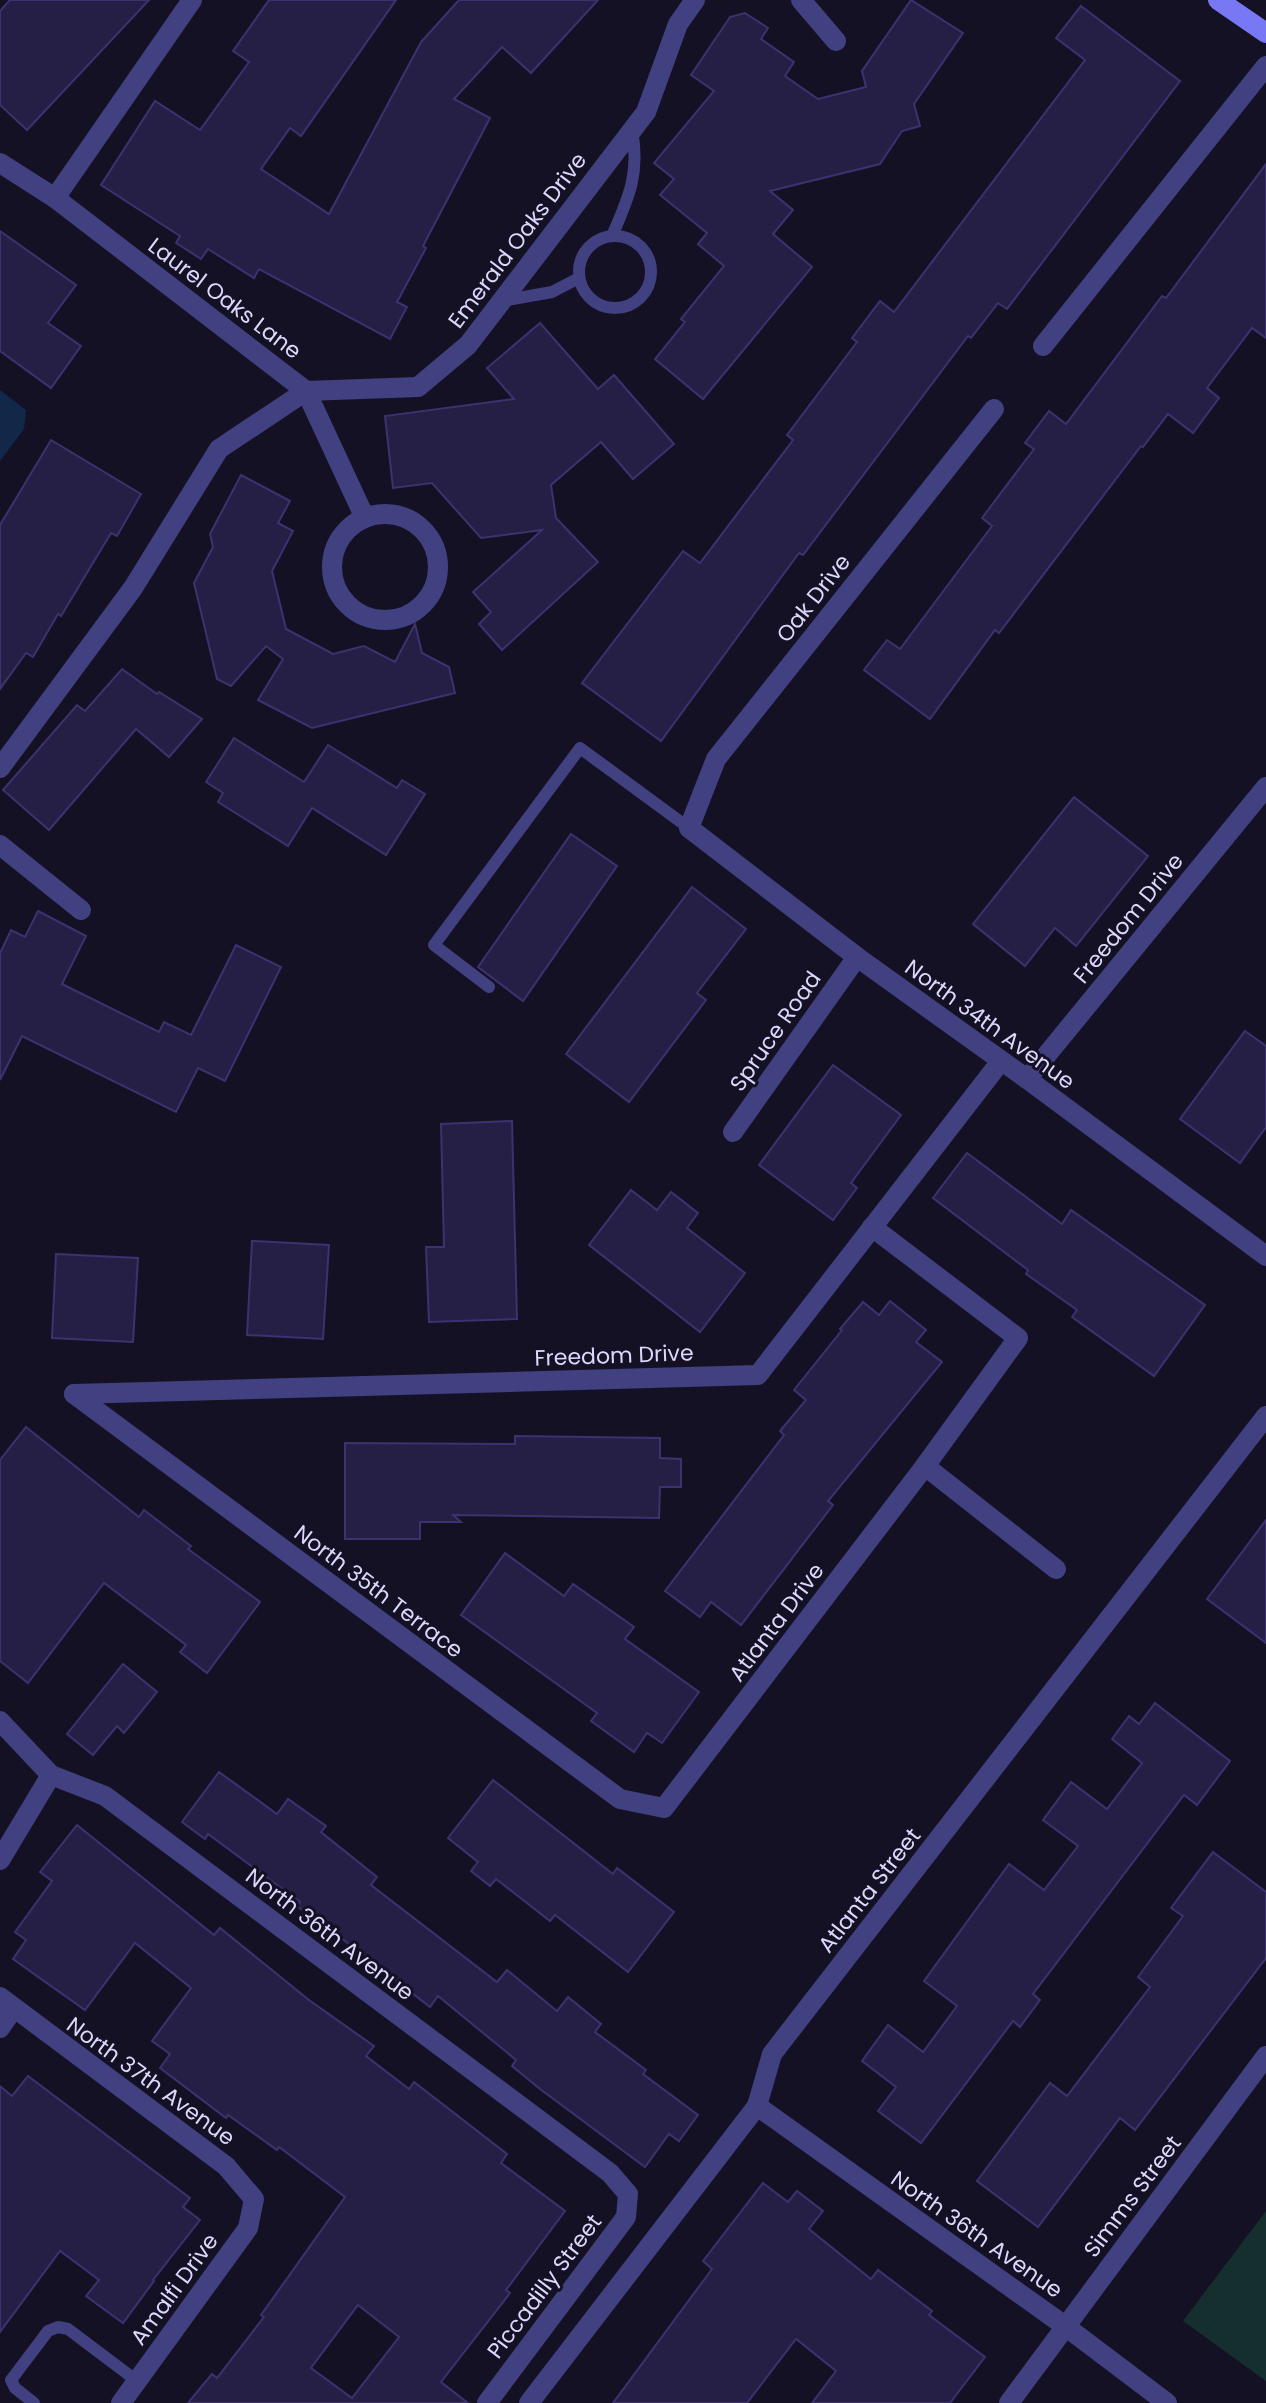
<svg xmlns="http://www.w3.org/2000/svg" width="1266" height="2403" font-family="Poppins,sans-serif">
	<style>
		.green { fill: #142f2d }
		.water { fill: #122848 }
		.building { fill: #261f45; stroke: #3d326f; stroke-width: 2; fill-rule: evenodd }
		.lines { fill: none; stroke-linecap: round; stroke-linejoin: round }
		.lane { stroke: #414080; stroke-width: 12 }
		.street { stroke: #414080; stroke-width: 20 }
		.secondary { stroke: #7877f4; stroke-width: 20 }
		.labels { text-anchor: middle; stroke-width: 6; stroke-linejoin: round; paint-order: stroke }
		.street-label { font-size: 22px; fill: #dcd8fc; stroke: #141125 }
	</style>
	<rect width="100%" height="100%" fill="#141125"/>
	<path class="green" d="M1266,2211v170l-83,-60z"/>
	<path class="water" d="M0,390l26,20 -2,19 -24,32z"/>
	<g class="building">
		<path d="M10,0h139l-122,130 -27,-25v-94z"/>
		<path d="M269,0h127l-95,136 -11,-8 -29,41 68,45 92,-172 38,-42h139l-67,73 -29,-26 -48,52 36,19 -67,128 3,2 -29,54 10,5 -17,32 -131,-70 -5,9 -46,-29 -7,10 -25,-16 4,-7 -79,-51 54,-84 45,29 49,-68 -16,-11z"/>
		<path d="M911,0l52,33 -49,71 6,22 -18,5 -22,33 -110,27 23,19 -20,24 39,33 -109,132 -48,-40 30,-37 -4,-3 43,-53 -26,-22 9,-11 -47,-38 14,-16 -20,-16 60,-72 -23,-16 39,-58 15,-4 23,15 -7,11 33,23 -9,14 33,23 48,-12 -4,-16z"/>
		<path d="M1081,6l99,75 -173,228 -9,-6 -27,35 -3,-2 -165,219 -4,-2 -138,188 -79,-58 101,-132 17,12 93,-123 -6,-5 70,-93 -5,-4 28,-37 14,11 191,-252 -29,-22z"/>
		<path d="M1266,164v174l-14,-10 -45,60 12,10 -26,35 -25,-19 -25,33 -2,-1 -142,187 -4,-3 -65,89 -66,-49 23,-30 13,9 92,-123 -10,-8 52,-69 -9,-6 24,-32 17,13 96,-128 4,2z"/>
		<path d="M0,231l76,54 -28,38 33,23 -30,42 -51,-37z"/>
		<path d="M540,323l58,66 16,-14 60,69 -41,35 -32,-37 -50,43 5,33 42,44 -96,88 -23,-26 12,-12 -18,-20 69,-62 -61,8 -49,-55 -39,5 -8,-72 129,-17 -27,-31z"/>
		<path d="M51,440l90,54 -24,42 -6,-3 -50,83 -3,-2 -25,43 -7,-4 -26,36v-164z"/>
		<path d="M241,475l49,26 -12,22 15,8 -21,40 14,58 47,25 31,-8 31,16 20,-38 7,29 27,14 6,26 -143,35 -54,-28 25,-41 -17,-13 -35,40 -14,-7 -23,-96 19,-36 -3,-13z"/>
		<path d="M122,669l35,25 2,-2 43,27 -33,38 -33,-28 -87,101 -46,-40 74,-85 8,6z"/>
		<path d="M234,738l70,44 24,-37 69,43 5,-8 23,14 -39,61 -74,-47 -24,38 -70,-44 5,-9 -17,-11z"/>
		<path d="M1074,797l74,59 -72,90 -21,-18 -30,38 -52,-42z"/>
		<path d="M571,834l46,32 -94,135 -45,-34z"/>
		<path d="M692,887l54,42 -49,64 9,7 -77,102 -63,-48z"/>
		<path d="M38,911l48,25 -24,48 97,48 5,-10 27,13 45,-90 45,22 -56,114 -27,-13 -22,44 -154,-76 -22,44v-127l11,-23 14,7z"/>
		<path d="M1245,1031l21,15v81l-26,36 -60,-44z"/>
		<path d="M833,1065l68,50 -50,68 6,5 -24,32 -74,-55z"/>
		<path d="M512,1121l5,198 -88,3 -3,-75h18l-3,-123z"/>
		<path d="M967,1153l95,71 9,-14 134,95 -51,71 -82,-59 5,-7 -51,-36 2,-4 -95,-72z"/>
		<path d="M631,1190l26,20 14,-18 27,21 -11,15 58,45 -45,59 -111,-87z"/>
		<path d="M252,1241l77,4 -6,94 -76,-4z"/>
		<path d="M56,1254l82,4 -5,84 -81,-4z"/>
		<path d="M890,1301l36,29 -10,12 26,20 -114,139 5,4 -92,120 -30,-23 -11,15 -35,-26 119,-156 -4,-4 26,-31 -12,-10 48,-60 -2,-1 23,-27 16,13z"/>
		<path d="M26,1427l113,90 5,-7 47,36 -3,3 72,53 -53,71 -27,-21 6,-7 -82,-62 -76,100 -28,-22v-201z"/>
		<path d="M515,1436l145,2v20l21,1v28h-21l-1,31 -206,-3 8,7h-41v17h-75v-96l170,1z"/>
		<path d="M1266,1520v123l-59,-44z"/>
		<path d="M505,1553l59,43 9,-12 61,43 -9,12 74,53 -37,51 -15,-10 -13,19 -43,-31 6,-8 -136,-98z"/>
		<path d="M123,1664l34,28 -33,41 -7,-7 -24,29 -26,-21z"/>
		<path d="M1155,1703l75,58 -33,44 -13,-10 -151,199 7,6 -20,27 -7,-6 -92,122 -43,-32 18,-24 -34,-26 26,-36 35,27 34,-46 -33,-25 85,-117 35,26 34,-44 -35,-26 28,-38 36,27 35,-46 -30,-24 17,-23 10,8z"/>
		<path d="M219,1772l58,42 11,-15 38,27 -5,6 56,45 -6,8 126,97 10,-12 50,41 11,-14 33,27 -6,8 51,38 -3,4 55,41 -19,26 -10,-7 -24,33 -105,-78 -28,-23 4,-6 -78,-64 -8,11 -107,-83 -1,2 -25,-20 3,-4 -92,-68 -3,5 -23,-17z"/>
		<path d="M493,1780l120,94 4,-6 57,44 -46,60 -73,-57 -5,6 -54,-42 -6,7 -19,-15 7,-9 -30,-24z"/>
		<path d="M77,1825l137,110 6,-7 89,72 65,46 -8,10 43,33 5,-7 93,72 -6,9 64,48 -59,79 4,3 -69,89 27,21h-280l24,-29 5,4 47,-61 -3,-2 84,-118 -66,-50 -2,3 -49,-35 -2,3 -66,-50 10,-14 -18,-13 39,-53 -56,-45 -50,67 -72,-51 13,-19 -11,-8 37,-51 -12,-9zM358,2305l41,32 -47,61 -41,-30z"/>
		<path d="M1213,1852l53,40v66l-131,172 -15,-12 -82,109 -61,-46 73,-98 17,13 83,-109 -12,-10 45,-61 -12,-8z"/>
		<path d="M28,2076l162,122 -7,9 17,13 -47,60 1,1 -31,42 -37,-27 13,-16 -39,-29 -60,81v-246l12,10z"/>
		<path d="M763,2183l25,19 9,-11 26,20 -14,18 62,50 7,-9 54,41 -3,4 56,42 -35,46h-138l24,-32 -40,-32 -49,64h-134l99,-134 -9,-8z"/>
	</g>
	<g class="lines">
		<g class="lane">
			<path d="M612,236c17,-39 28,-63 20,-106"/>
			<circle cx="615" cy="272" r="36"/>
			<path d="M502,301l50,-9 27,-14"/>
			<path d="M489,987l-55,-42 146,-197 109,80"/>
			<path d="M34,2403l-19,-15 -4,-8 37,-49 10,-4 10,2 69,52"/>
		</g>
		<g class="street">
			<path d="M801,0l35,41"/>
			<path d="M0,163l55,35 251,193 59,127"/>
			<path d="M55,198l137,-198"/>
			<path d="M1043,346l223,-280"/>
			<path d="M994,409l-278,350 -27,69 168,129 170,122 239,177"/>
			<circle cx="385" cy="567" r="53"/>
			<path d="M0,768l133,-180 86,-139 87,-58 112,-4 50,-42 178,-233 32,-88 17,-24"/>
			<path d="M0,845l81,65"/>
			<path d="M1027,1079l239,-292"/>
			<path d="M733,1132l124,-175"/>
			<path d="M872,1227l146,111 -93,128 131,103"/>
			<path d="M74,1394l546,405 44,9 261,-342"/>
			<path d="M74,1394l684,-19 243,-314"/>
			<path d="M0,1721l51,54 54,21 505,377 18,21 -2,23 -139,186"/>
			<path d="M0,1860l51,-85"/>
			<path d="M0,1997l226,169 28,33 -6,29 -127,175"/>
			<path d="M0,2028l13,-19"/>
			<path d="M757,2106l308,220 102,77"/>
			<path d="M529,2403l228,-297 15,-52 494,-638"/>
			<path d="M1009,2403l257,-347"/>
		</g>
		<path class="secondary" d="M1218,0l48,33"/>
	</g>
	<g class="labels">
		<g class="street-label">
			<text transform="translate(517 240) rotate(-53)" y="8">Emerald Oaks Drive</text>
			<text transform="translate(225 298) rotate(37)" y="8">Laurel Oaks Lane</text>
			<text transform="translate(813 598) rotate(-52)" y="8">Oak Drive</text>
			<text transform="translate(1128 918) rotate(-51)" y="8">Freedom Drive</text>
			<text transform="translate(990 1024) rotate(36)" y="8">North 34th Avenue</text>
			<text transform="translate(775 1031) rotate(-55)" y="8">Spruce Road</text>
			<text transform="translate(614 1355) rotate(-2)" y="8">Freedom Drive</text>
			<text transform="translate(379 1591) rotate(37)" y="8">North 35th Terrace</text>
			<text transform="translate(776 1622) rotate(-53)" y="8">Atlanta Drive</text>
			<text transform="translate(869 1890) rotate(-52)" y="8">Atlanta Street</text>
			<text transform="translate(330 1934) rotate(37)" y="8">North 36th Avenue</text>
			<text transform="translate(151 2081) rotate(36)" y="8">North 37th Avenue</text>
			<text transform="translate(1132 2196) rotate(-53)" y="8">Simms Street</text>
			<text transform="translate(977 2234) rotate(35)" y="8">North 36th Avenue</text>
			<text transform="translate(544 2286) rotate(-53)" y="8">Piccadilly Street</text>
			<text transform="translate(174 2289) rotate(-54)" y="8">Amalfi Drive</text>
		</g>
	</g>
</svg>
